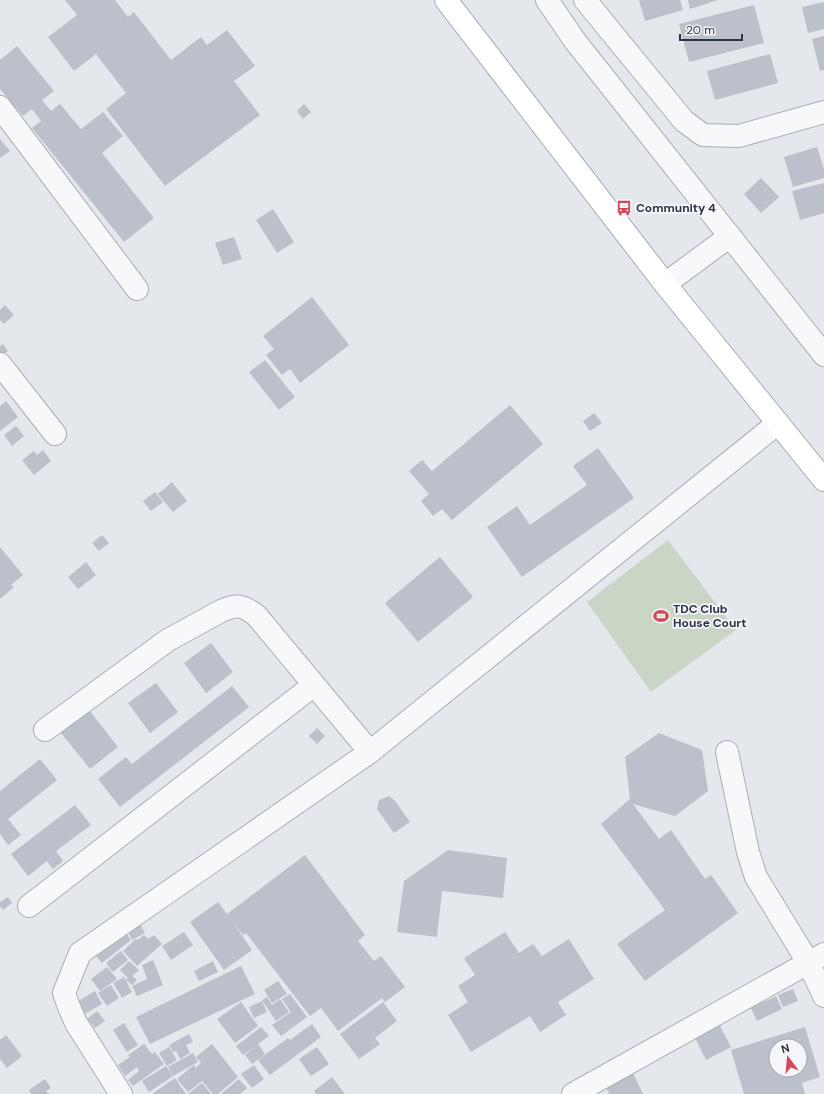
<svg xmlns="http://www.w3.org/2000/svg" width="824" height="1094" font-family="'DM Sans',sans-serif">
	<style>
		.green { fill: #c9d6c5 }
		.building { fill: #bbc0ca; fill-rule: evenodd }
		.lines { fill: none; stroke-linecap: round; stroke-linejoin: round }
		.minor-casing { stroke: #a9aeb7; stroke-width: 24 }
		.major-casing { stroke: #a3abb8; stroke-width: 24 }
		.minor { stroke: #f7f8fa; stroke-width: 22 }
		.major { stroke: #fff; stroke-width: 22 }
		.labels { text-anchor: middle; stroke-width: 3.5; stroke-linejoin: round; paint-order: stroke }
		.poi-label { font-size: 12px; font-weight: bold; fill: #2b3445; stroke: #f4f6f9; text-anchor: start }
	</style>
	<rect width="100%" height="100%" fill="#e4e7ec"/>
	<path class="green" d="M668,540l68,90 -85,62 -64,-90z"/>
	<g class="building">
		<path d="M65,0h50l13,17 6,-5 37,48 30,-23 6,8 20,-15 28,36 -21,15 26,34 -95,71 -59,-77 20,-16 -30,-39 -22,17 -26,-34 29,-22z"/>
		<path d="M639,0h41l3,10 -38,11z"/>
		<path d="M688,0h30l-28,9z"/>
		<path d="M824,2v27l-16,4 -6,-26z"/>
		<path d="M754,5l10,38 -75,19 -10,-38z"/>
		<path d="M824,36v34l-4,1 -8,-32z"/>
		<path d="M17,46l37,45 -12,9 9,11 9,-7 21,25 22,-17 20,24 -21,17 52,65 -30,24 -92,-114 9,-7 -9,-12 -9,7 -23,-27v-29z"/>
		<path d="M770,54l8,29 -63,17 -8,-29z"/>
		<path d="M304,104l7,8 -8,7 -6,-8z"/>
		<path d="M0,139l10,12 -10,7z"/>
		<path d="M817,147l7,22v9l-31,9 -9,-30z"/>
		<path d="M761,178l18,19 -18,16 -17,-19z"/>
		<path d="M824,183v30l-24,7 -8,-29z"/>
		<path d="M273,209l21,33 -17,11 -21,-33z"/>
		<path d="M234,237l8,22 -19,6 -8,-22z"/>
		<path d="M312,297l37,48 -49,38 -10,-14 -8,6 -16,-20 8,-6 -11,-13z"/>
		<path d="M5,305l9,10 -10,9 -4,-4v-10z"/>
		<path d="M3,344l5,7 -6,4 -2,-3v-6z"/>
		<path d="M265,360l30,37 -16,13 -30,-38z"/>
		<path d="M6,401l12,16 -18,14v-25z"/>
		<path d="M510,405l33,39 -91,76 -10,-11 -9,7 -12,-15 8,-7 -20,-23 13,-11 10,11z"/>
		<path d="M594,413l8,10 -12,8 -7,-10z"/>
		<path d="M16,426l8,10 -12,10 -8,-11z"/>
		<path d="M598,448l36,50 -112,79 -35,-50 30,-21 13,19 57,-40 -14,-19z"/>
		<path d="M43,450l8,11 -17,14 -12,-15 12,-9 3,4z"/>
		<path d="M172,482l15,19 -14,11 -15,-18z"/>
		<path d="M155,492l8,10 -12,9 -8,-10z"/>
		<path d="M102,535l7,8 -10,8 -7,-8z"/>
		<path d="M0,547l23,28 -12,10 3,2 -14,12z"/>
		<path d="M440,557l33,40 -55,45 -33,-39z"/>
		<path d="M86,562l10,13 -18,14 -10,-12z"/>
		<path d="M211,643l22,29 -27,21 -22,-30z"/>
		<path d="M156,683l22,29 -28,21 -22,-30z"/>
		<path d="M232,686l17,21 -129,100 -22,-28 28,-22 6,7z"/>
		<path d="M86,706l32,41 -28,22 -33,-41z"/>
		<path d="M317,728l8,8 -8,8 -8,-8z"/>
		<path d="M659,733l43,17 6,41 -33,25 -42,-12 26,35 12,-9 34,49 6,-4 27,38 -93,68 -28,-37 48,-34 -64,-86 29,-25 -5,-42z"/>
		<path d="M40,759l17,21 -49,39 13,16 -13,10 -8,-11v-43z"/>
		<path d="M389,796l6,5 15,21 -16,11 -17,-24 2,-9z"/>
		<path d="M75,805l16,20 -35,26 7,10 -10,8 -6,-8 -19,15 -17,-22z"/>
		<path d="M448,850l59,8 -4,40 -61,-7 -5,46 -40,-5 7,-51z"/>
		<path d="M305,855l60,80 -7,6 16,20 7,-5 24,31 -20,15 -3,-4 -44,33 -17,-23 -11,8 -64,-83 -3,2 -13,-17 22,32 -28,20 -34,-48 28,-20 9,12z"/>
		<path d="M8,897l4,6 -9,7 -3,-4v-4z"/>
		<path d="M139,922l6,11 -13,7 -6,-12z"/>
		<path d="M123,929l8,11 -29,23 -9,-11z"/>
		<path d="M184,932l9,13 -22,15 -9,-14z"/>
		<path d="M505,932l14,21 14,-9 9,12 27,-17 25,40 -36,23 8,13 -26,17 -10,-16 -59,36 -23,-37 20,-13 -10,-16 17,-11 -11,-17z"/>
		<path d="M144,935l4,4 6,-4 8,9 -25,22 -14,-15 13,-12 2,1z"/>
		<path d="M121,951l7,9 -15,12 -7,-9z"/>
		<path d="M153,960l10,25 -26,11 -5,-10 15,-7 -5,-14z"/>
		<path d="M129,961l10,9 -7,6 5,4 -5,5 -6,-5 2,-2 -8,-8z"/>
		<path d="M213,961l5,11 -19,9 -5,-10z"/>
		<path d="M241,966l14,28 -105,50 -14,-27z"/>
		<path d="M107,967l10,12 -17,12 -9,-12z"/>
		<path d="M124,977l8,15 -10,6 -9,-15z"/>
		<path d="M278,981l9,13 -15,9 -8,-13z"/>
		<path d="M111,985l8,13 -12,8 -9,-13z"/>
		<path d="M793,989l5,12 -15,6 -5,-12z"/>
		<path d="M95,991l7,13 -19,11 -8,-12z"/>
		<path d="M290,994l17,23 -26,19 -9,-11 19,-13 -9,-13z"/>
		<path d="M776,996l6,13 -25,12 -6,-13z"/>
		<path d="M267,997l5,8 8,-6 9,13 -13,9 -14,-21z"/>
		<path d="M262,1001l5,11 -13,6 -5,-11z"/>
		<path d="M241,1002l17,24 -23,17 -18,-24z"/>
		<path d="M383,1002l14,19 -22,17 5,6 -21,15 -19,-25z"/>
		<path d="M97,1011l8,10 -10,7 -8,-9z"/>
		<path d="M124,1023l14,22 -11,7 -14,-22z"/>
		<path d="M312,1024l9,13 -51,38 -12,-15 30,-22 2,2z"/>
		<path d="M719,1024l12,23 -25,13 -12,-24z"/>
		<path d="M261,1027l8,9 -11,8 7,10 -13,10 -7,-9 11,-9 -13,9 -7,-9z"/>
		<path d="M805,1027l15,50 -18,6 3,11h-61l-13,-44zM776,1046h24v24h-24z"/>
		<path d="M189,1034l4,8 -7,3 4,8 -10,6 -4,-8 -3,1 -4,-7z"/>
		<path d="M6,1035l16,21 -15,12 -7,-9v-19z"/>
		<path d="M144,1044l8,10 3,-2 9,12 -31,22 -5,-6 11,-9 -2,-4 -12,9 -7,-11 12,-8 -2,-2z"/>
		<path d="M212,1044l26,33 -20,17h-5l-11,-13 -14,11 -11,-13 17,-14 2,3 5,-5 -5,-6z"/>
		<path d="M169,1047l8,13 -10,6 -8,-13z"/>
		<path d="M317,1047l12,17 -18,12 -12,-17z"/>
		<path d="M193,1053l5,9 -25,14 -5,-9z"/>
		<path d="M254,1065l10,14 -12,9 -11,-14z"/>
		<path d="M166,1066l7,10 -24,16 -7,-11z"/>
		<path d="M632,1071l11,23h-34l-4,-10z"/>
		<path d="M332,1077l13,17h-29l-2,-3z"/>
		<path d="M175,1078l11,16h-34z"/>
		<path d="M45,1079l6,9 -5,3 3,3h-18l-2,-4z"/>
		<path d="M239,1079l8,9 -7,6h-19z"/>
		<path d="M202,1083l9,11h-23z"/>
	</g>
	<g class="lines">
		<defs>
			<g id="minor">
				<path d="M547,0l28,41 249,314"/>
				<path d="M585,0l99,121 19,14 36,1 85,-24"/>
				<path d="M0,107l137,182"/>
				<path d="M665,284l65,-48"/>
				<path d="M0,364l55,70"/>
				<path d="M45,730l123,-90 53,-29c16,-7 21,-6 35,4l114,137"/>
				<path d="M727,752l21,100 8,25 52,85 16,34"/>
				<path d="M29,906l285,-221"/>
				<path d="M121,1094l-45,-71 -7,-16 -5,-14 16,-40 290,-201 408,-329"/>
				<path d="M573,1094l251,-140"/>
			</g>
			<path id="major" d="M446,0l219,284 159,196"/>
		</defs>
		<use href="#minor" class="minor-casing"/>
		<use href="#major" class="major-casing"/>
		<use href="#minor" class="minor"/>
		<use href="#major" class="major"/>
	</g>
	<defs>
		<symbol id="bus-bare" viewBox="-9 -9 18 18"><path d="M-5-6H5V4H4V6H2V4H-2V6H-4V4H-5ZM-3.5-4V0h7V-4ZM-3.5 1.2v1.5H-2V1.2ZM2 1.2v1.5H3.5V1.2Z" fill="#d1495b" stroke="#f4f6f9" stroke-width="2.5" paint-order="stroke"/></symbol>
		<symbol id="stadium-bare" viewBox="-9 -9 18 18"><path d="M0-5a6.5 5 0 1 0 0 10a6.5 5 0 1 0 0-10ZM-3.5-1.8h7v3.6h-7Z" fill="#d1495b" stroke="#f4f6f9" stroke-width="2.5" paint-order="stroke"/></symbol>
	</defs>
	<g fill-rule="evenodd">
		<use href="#bus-bare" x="613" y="197" width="22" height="22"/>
		<use href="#stadium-bare" x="650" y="605" width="22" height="22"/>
	</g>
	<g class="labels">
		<g class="poi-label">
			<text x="636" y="212">Community 4</text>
			<text x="673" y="613">TDC Club<tspan x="673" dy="14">House Court</tspan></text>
		</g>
	</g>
	<g transform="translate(788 1058) rotate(344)"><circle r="19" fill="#f4f6f9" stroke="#a4a8b1"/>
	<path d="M0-3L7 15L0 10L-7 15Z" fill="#d1495b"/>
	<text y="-6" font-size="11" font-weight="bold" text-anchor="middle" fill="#2b3445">N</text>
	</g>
	<path d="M680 34v6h62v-6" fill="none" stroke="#2b3445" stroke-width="2"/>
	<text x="686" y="34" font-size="12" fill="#2b3445" stroke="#f4f6f9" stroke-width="3" paint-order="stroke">20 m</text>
</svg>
